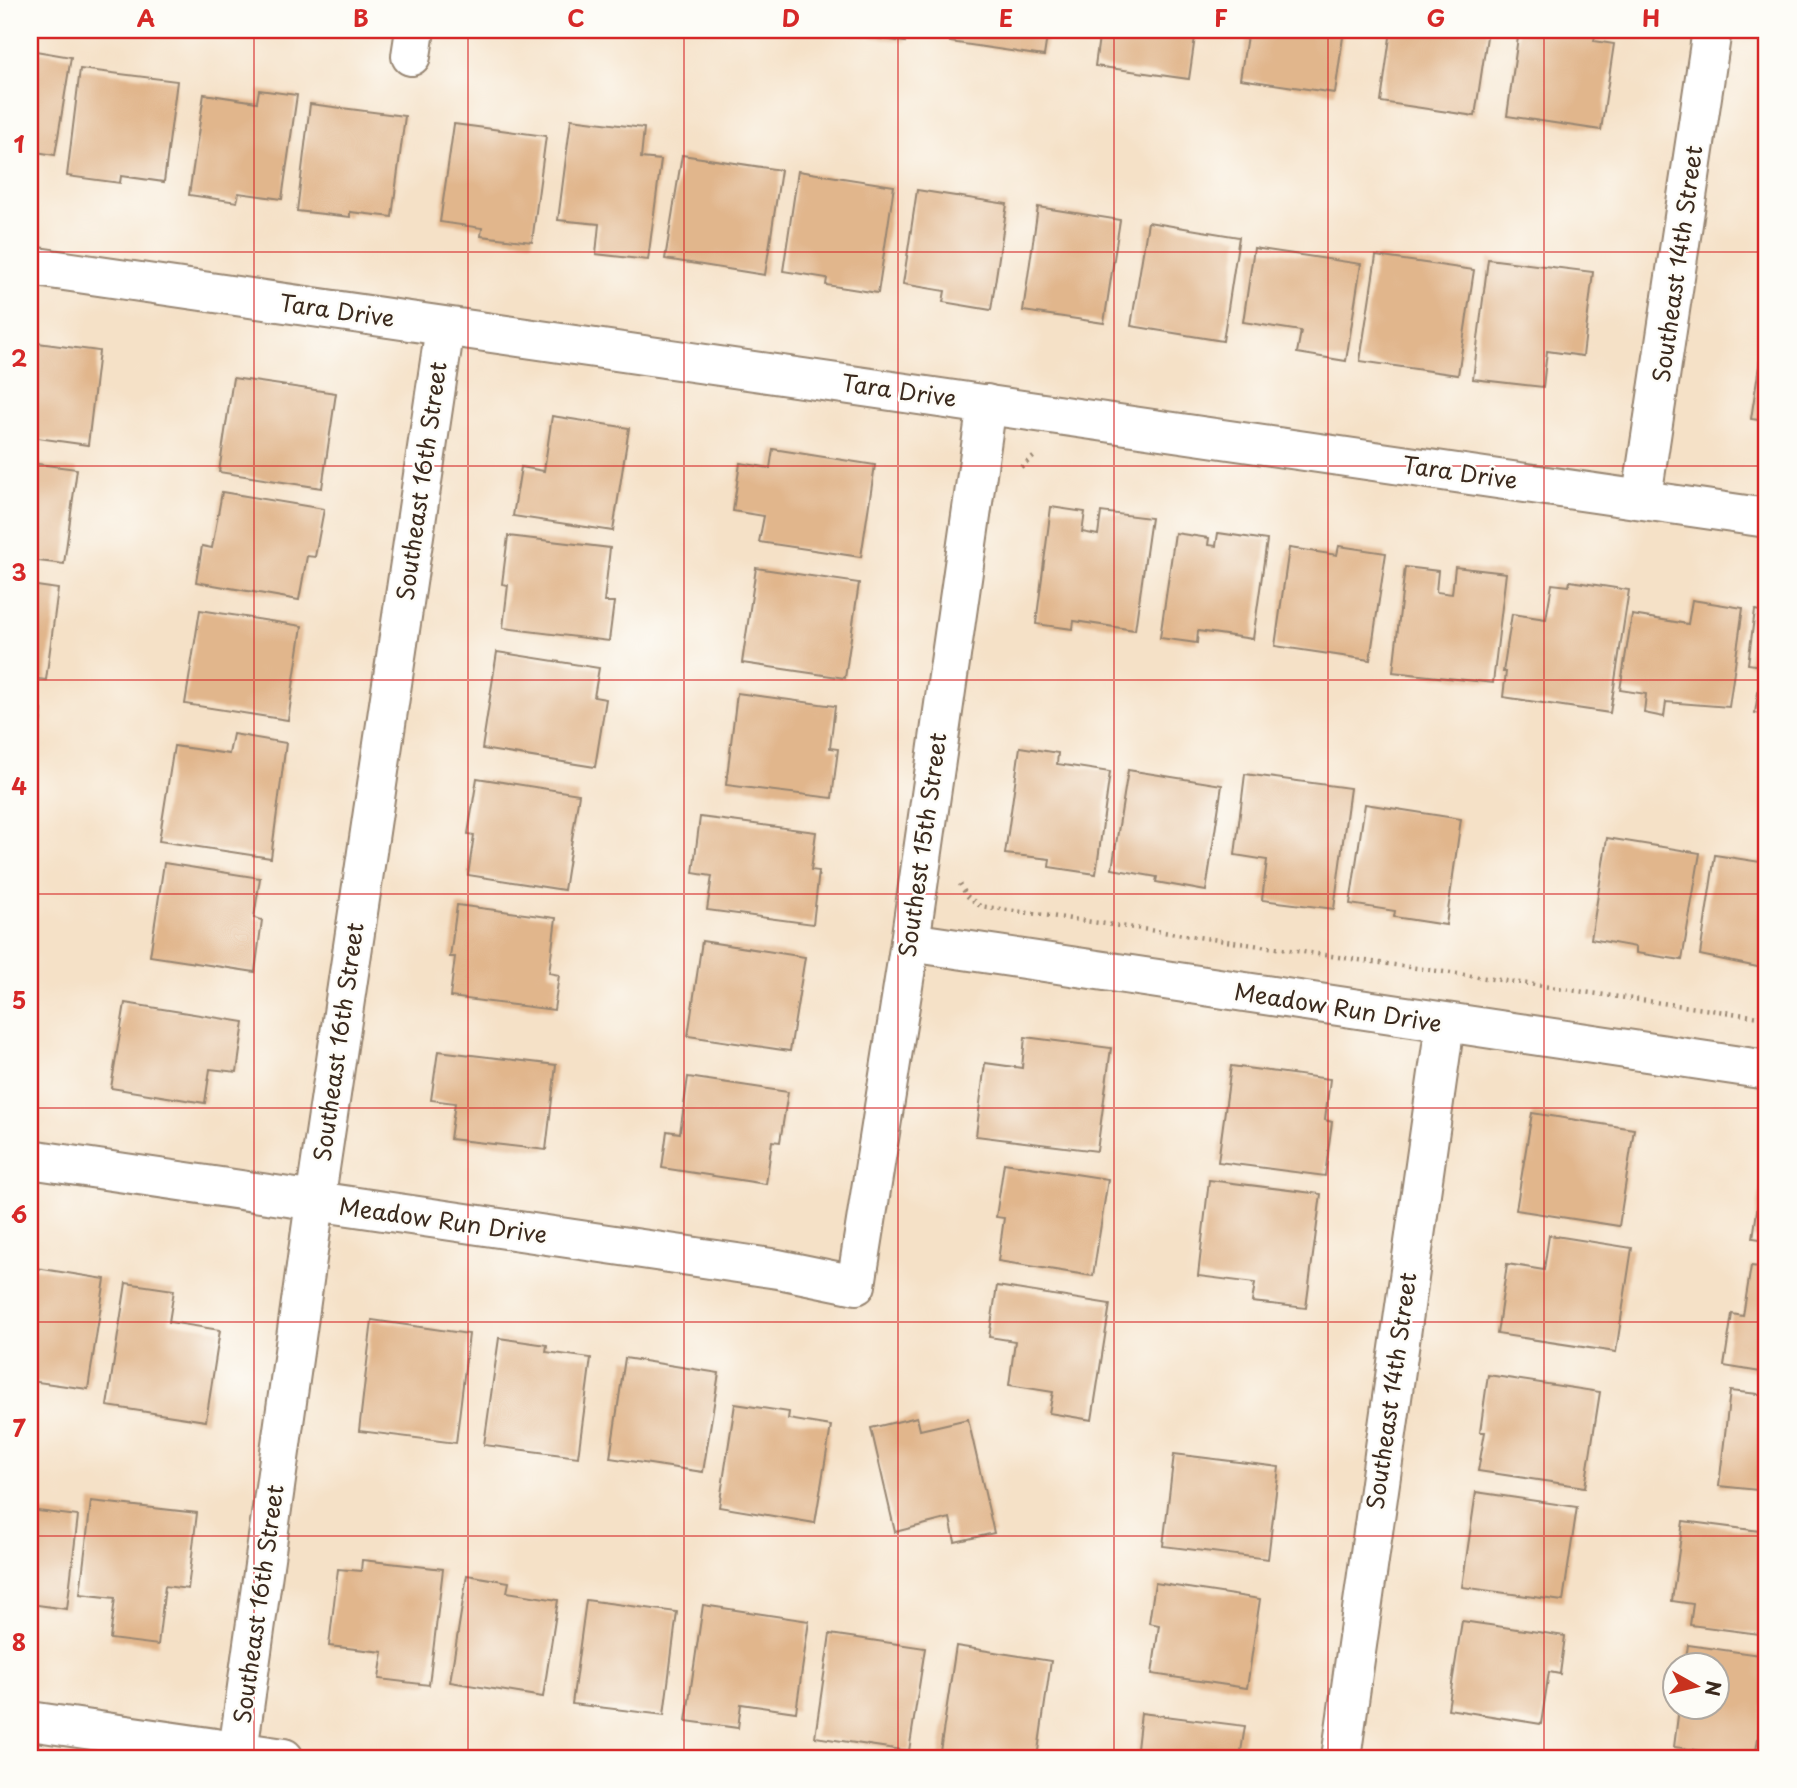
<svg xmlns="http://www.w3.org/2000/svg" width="1797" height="1788" font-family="'Playpen Sans',sans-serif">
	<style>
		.building { fill: #e1b68c }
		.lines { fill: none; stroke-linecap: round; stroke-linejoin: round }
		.minor-casing { stroke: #988672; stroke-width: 42 }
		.path { stroke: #988672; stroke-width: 4.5; stroke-dasharray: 2 5; stroke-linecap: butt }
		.minor { stroke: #fff; stroke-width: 38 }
		.grid { fill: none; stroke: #d62828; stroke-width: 2; stroke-opacity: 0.55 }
		.labels { text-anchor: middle; stroke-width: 5; stroke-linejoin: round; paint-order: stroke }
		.street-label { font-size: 23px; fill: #3b2a1e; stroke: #fdfcf7 }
		.neatline { fill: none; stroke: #d62828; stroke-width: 2.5 }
		.grid-label { font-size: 23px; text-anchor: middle; font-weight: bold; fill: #d62828 }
	</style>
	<rect width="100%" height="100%" fill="#fdfcf7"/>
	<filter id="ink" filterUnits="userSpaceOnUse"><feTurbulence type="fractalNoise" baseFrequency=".0143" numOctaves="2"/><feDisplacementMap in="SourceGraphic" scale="14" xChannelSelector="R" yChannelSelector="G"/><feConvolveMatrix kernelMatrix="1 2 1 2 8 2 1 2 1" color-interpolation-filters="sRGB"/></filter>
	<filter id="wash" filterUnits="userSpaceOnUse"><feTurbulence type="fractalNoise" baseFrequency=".00686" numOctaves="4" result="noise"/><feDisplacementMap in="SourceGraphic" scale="28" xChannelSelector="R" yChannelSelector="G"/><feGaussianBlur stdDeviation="1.57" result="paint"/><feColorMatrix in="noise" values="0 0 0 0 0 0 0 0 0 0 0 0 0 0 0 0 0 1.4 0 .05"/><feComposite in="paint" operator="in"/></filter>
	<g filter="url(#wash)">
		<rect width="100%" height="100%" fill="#f5e1c7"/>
		<g id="blocks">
			<g class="building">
				<path d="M821,30h86l-2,12z"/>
				<path d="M952,30h96l-4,26 -94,-14z"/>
				<path d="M1100,30h96l-7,49 -94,-13z"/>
				<path d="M1248,30h96l-9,63 -95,-14z"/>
				<path d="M1391,30h97l-13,86 -94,-14z"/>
				<path d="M1519,30l19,3 1,-3h57l-2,11 20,3 -13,86 -94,-14z"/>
				<path d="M30,50l41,7 -16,98 -25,-4z"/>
				<path d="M80,69l97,12 -13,101 -43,-6 -1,7 -53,-7z"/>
				<path d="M259,90l38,5 -15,104 -43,-6 -2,9 -48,-7 15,-101 53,8z"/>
				<path d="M310,104l95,12 -13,101 -42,-5v5l-53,-6z"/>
				<path d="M571,119l73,9 -3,30 20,2 -13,100 -52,-6 3,-30 -41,-4z"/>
				<path d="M454,124l92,12 -14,106 -51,-6 1,-8 -42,-6z"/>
				<path d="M682,155l99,15 -16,105 -100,-16z"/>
				<path d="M798,171l96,15 -16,107 -52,-8 1,-7 -44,-7z"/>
				<path d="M917,190l90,14 -16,106 -48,-8 2,-11 -42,-7z"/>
				<path d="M1038,207l82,13 -16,103 -81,-12z"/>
				<path d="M1148,222l91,15 -16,104 -92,-15z"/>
				<path d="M1254,248l107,16 -15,97 -49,-8 4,-22 -58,-9z"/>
				<path d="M1376,256l98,14 -16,105 -98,-14z"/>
				<path d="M1488,259l105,13 -10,84 -36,-5 -4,36 -70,-8z"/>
				<path d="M1766,320h1v101l-16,-2z"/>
				<path d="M30,342l69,9 -11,94 -58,-8z"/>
				<path d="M233,378l103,15 -14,95 -103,-16z"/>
				<path d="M552,416l77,12 -16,103 -100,-15 8,-49 23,4z"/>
				<path d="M773,449l102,16 -14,92 -102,-15 5,-26 -31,-5 7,-48 30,5z"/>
				<path d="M30,463l47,6 -13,95 -34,-4z"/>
				<path d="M222,492l102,17 -9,48 -8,-1 -8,44 -103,-18 6,-36 10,2z"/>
				<path d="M1051,507l34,5 -3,20 16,3 3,-23 50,6 -16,112 -61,-9 -1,8 -37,-5z"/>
				<path d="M1175,533l34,5 -1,7 8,1 2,-13 49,7 -14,99 -55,-8 -1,12 -37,-5z"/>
				<path d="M508,536l102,12 -6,54h10l-5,39 -106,-13 5,-43 -6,-1z"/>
				<path d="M1339,546l47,7 -16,107 -95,-14 14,-98 48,7z"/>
				<path d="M1405,567l33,4 -2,21 16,2 3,-27 51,6 -13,110 -100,-11z"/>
				<path d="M756,568l103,15 -14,95 -103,-15z"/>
				<path d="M1570,581l59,9 -19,123 -107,-16 3,-25h-3l9,-58 34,5 6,-35 17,2z"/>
				<path d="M30,585l28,4 -12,91 -16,-2z"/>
				<path d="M1692,600l51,8 -14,99 -63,-5 -2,15 -20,-4 2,-19 -26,-4 12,-75 56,9z"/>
				<path d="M200,610l102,16 -14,94 -103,-16z"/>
				<path d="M1755,610l12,2v103l-12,-2 7,-47 -14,-2z"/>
				<path d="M497,652l102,16 -5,29 12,2 -11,68 -113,-18z"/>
				<path d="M737,693l98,13 -5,42 8,1 -6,49 -106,-13z"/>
				<path d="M30,708l12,2 -11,81h-1z"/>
				<path d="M233,734l53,9 -15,115 -112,-17 15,-95 55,8z"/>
				<path d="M1020,747l38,6 -1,11 53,8 -14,102 -47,-7 1,-8 -45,-5z"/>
				<path d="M1128,770l94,15 -16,106 -50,-9 1,-5 -45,-8z"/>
				<path d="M1245,774l105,14 -16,121 -72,-9 5,-40 -32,-5z"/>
				<path d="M477,778l102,16 -15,96 -96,-15 6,-40 -6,-1z"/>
				<path d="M1365,804l96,15 -15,106 -52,-8 1,-6 -45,-7z"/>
				<path d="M700,817l116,15 -5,38 8,1 -6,53 -106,-14 5,-34 -19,-3z"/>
				<path d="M1607,838l93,15 -18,107 -46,-7v-6l-45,-8z"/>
				<path d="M1715,855l52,8v106l-67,-14z"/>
				<path d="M164,863l96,15 -6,40 8,2 -7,52 -105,-16z"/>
				<path d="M457,905l99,13 -7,55 10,2 -5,35 -104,-13 5,-40h-5z"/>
				<path d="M702,941l103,16 -15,94 -102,-15z"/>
				<path d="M125,1003l119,19 -7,50 -27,-3 -5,34 -94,-15z"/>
				<path d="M1025,1037l86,11 -14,103 -121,-15 9,-73 37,5z"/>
				<path d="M438,1051l118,14 -10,85 -96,-11 5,-36 -24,-3z"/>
				<path d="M1231,1066l99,13 -5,41 7,2 -7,54 -107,-14z"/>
				<path d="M688,1077l100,15 -8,50 -8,-1 -6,43 -104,-16 5,-37 13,2z"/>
				<path d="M1532,1113l102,16 -15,97 -103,-16z"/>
				<path d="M1766,1150h1v90l-14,-2z"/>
				<path d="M1004,1163l104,16 -15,97 -95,-15 6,-43 -8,-1z"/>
				<path d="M1209,1180l112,14 -15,114 -54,-6 3,-19 -57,-7z"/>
				<path d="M1549,1235l83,13 -16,104 -119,-18 10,-70 37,6z"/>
				<path d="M1751,1266l16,2v105l-43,-7 8,-52 11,2z"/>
				<path d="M30,1267l75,12 -17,110 -58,-8z"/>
				<path d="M126,1283l48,7 -5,32 51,8 -14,91 -99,-15z"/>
				<path d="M997,1286l113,18 -18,116 -43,-7 4,-21 -44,-7 6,-44 -26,-4z"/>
				<path d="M372,1320l97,14 -13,109 -97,-12z"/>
				<path d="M499,1338l48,7 -1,7 45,6 -13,99 -94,-12z"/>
				<path d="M625,1358l94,15 -16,99 -93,-14z"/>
				<path d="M1488,1375l112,17 -15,95 -107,-16 7,-39h-5z"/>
				<path d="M1730,1391l37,4v96l-48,-5z"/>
				<path d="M735,1404l54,8 -1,7 43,7 -16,97 -96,-16z"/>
				<path d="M917,1417l3,13 48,-11 26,114 -39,9 -5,-24 -55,14 -24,-104z"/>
				<path d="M1174,1454l105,13 -11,92 -105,-13z"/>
				<path d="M1476,1492l101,15 -14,94 -101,-14z"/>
				<path d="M91,1501l106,12 -9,76 -23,-3 -7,59 -48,-6 5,-41 -35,-4z"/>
				<path d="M30,1510l48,6 -11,93 -37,-5z"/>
				<path d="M1683,1521l84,11v103l-77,-10 3,-21 -21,-3z"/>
				<path d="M362,1560l81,9 -14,116 -50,-6 4,-27 -54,-6 9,-77 23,2z"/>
				<path d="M467,1575l42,7 -2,10 51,8 -15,97 -93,-15z"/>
				<path d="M1155,1583l105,16 -13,89 -95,-14 7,-49 -10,-2z"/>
				<path d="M586,1600l91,12 -13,103 -92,-11z"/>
				<path d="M703,1605l106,16 -13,91 -55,-8 -3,24 -52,-7z"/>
				<path d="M1462,1621l103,15 -5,38 -11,-2 -8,52 -93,-15z"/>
				<path d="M830,1634l95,14 -16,103 -94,-14z"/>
				<path d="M1688,1645l79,11v49l-4,-1 -8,54 -81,-11 5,-39h37v-42h-31z"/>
				<path d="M956,1646l95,15 -14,97h-98z"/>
				<path d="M1141,1713l104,13 -5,32h-104z"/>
			</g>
		</g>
	</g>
	<g filter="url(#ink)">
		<use href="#blocks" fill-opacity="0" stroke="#988672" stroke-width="2"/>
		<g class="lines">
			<defs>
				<g id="minor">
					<path d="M411,56l4,-26"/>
					<path d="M30,266l1737,252"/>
					<path d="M1642,497l70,-467"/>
					<path d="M910,942l857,128"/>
					<path d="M30,1159l748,110 78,16 54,-343 77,-538"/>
					<path d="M30,1721l254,37"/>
					<path d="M237,1758l78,-556 130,-875"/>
					<path d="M1341,1758l104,-734"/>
				</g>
			</defs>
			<use href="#minor" class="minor-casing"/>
			<g class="path">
				<path d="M1021,467l15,-12"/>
				<path d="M960,884l7,12 13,10 787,112"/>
			</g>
			<use href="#minor" class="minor"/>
		</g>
	</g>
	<path class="grid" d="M254,30v1728M468,30v1728M684,30v1728M898,30v1728M1114,30v1728M1328,30v1728M1544,30v1728M30,252h1737M30,466h1737M30,680h1737M30,894h1737M30,1108h1737M30,1322h1737M30,1536h1737"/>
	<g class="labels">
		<g class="street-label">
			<text transform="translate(1678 264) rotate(-82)" y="8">Southeast 14th Street</text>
			<text transform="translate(337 311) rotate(8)" y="8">Tara Drive</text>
			<text transform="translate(899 391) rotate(8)" y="8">Tara Drive</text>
			<text transform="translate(1460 473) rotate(8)" y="8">Tara Drive</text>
			<text transform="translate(422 481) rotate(-82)" y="8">Southeast 16th Street</text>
			<text transform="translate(923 845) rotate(-82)" y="8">Southest 15th Street</text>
			<text transform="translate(1338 1008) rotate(9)" y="8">Meadow Run Drive</text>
			<text transform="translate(339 1042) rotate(-82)" y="8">Southeast 16th Street</text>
			<text transform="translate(443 1221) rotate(8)" y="8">Meadow Run Drive</text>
			<text transform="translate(1392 1391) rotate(-82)" y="8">Southeast 14th Street</text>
			<text transform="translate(259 1604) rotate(-82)" y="8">Southeast 16th Street</text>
		</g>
	</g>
	<rect width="1797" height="1788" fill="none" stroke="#fdfcf7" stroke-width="77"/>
	<g transform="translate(1696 1686) rotate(98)"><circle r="33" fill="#fdfcf7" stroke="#afa8a0" stroke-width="2"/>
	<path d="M0-5L12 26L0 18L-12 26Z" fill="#c8321e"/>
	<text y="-10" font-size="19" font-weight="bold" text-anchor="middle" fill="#3b2a1e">N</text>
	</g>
	<rect x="38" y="38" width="1720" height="1712" class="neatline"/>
	<g class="grid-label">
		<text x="146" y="27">A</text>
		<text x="361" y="27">B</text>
		<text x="576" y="27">C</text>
		<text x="791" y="27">D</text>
		<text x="1006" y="27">E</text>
		<text x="1221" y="27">F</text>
		<text x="1436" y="27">G</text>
		<text x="1651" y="27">H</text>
		<text x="19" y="153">1</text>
		<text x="19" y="367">2</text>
		<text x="19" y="581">3</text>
		<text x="19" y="795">4</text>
		<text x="19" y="1009">5</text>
		<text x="19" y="1223">6</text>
		<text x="19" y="1437">7</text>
		<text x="19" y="1651">8</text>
	</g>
</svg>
